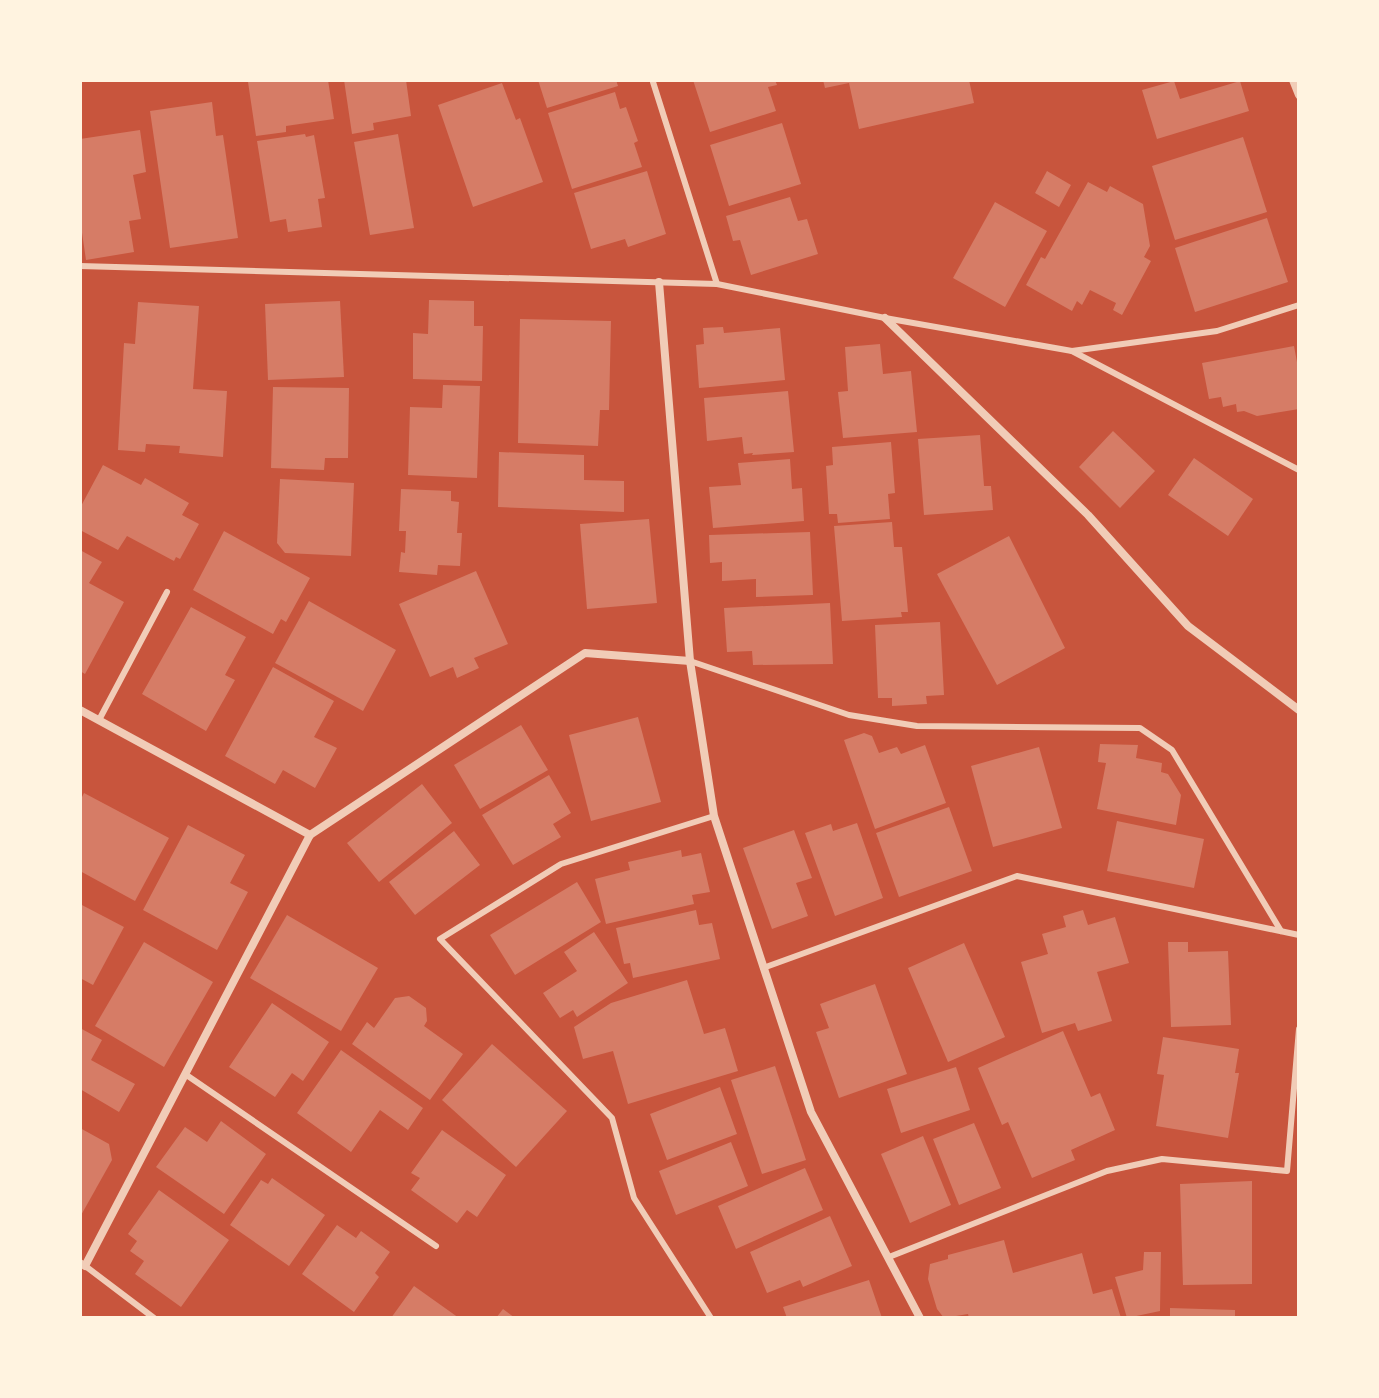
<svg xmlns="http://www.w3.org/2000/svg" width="1379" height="1398" font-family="'Fira Sans',sans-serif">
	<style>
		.building { fill: #d67c66 }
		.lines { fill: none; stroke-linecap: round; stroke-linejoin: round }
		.service { stroke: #f1ccb7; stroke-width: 6 }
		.minor { stroke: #f1ccb7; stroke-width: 8 }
	</style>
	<rect width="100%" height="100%" fill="#c8553d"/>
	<g class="building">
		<path d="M260,80h68l6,39 -48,7v6l-30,4 -8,-54z"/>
		<path d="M344,80h62l5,36 -38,7 1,7 -22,4z"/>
		<path d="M538,80h78l2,6 -71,22z"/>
		<path d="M693,80h82l2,5 -9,2 8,24 -66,21z"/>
		<path d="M823,80h146l5,23 -115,26 -10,-46 -24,5z"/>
		<path d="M1174,81l6,18 60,-18 9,30 -92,28 -15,-49z"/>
		<path d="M502,83l14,37 4,-2 23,64 -70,25 -35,-102z"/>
		<path d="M615,92l5,17 6,-2 12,34 -4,2 8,24 -70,22 -24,-76z"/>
		<path d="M212,102l4,34 7,-1 15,103 -68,10 -20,-137z"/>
		<path d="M782,123l19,61 -72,22 -19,-61z"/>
		<path d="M140,130l6,42 -13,3 8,44 -12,2 5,31 -48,8 -6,-41v-80z"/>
		<path d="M305,134l1,3 8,-2 11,63 -7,1 4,28 -34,5 -2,-13 -16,3 -13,-81z"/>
		<path d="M398,134l16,94 -44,7 -16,-93z"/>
		<path d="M1243,137l24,75 -92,28 -23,-74z"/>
		<path d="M647,171l19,63 -38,13 -3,-8 -34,10 -17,-56z"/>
		<path d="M1047,171l24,14 -12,22 -24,-14z"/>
		<path d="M1088,182l19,10 3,-6 33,18 7,42 -6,11 7,4 -29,54 -9,-5 3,-7 -26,-13 -8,15 -5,-4 -5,10 -46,-26 15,-28 4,2z"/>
		<path d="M790,197l8,24 9,-2 11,35 -67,21 -11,-35 -7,1 -7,-25z"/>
		<path d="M995,202l52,29 -42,76 -52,-29z"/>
		<path d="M1267,218l21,64 -93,30 -20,-64z"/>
		<path d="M429,300l45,1v25h9l-1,55 -69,-2v-46l15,1z"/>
		<path d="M340,301l4,76 -76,3 -3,-76z"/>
		<path d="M138,302l61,4 -6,83 34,2 -4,66 -44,-4 1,-7 -34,-2 -1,8 -27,-2 6,-107 11,1z"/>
		<path d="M520,319l91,2 -2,89h-9l-2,36 -80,-3z"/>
		<path d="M723,327l1,6 56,-5 5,52 -86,8 -3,-43 8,-1 -1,-16z"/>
		<path d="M880,344l3,30 28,-3 6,61 -74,6 -5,-46 10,-1 -3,-44z"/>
		<path d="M1294,346l5,27v36l-42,7 -13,-5 -7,1 -1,-8 -13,3 -2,-10 -12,2 -7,-36z"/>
		<path d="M443,385l37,1 -3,92 -69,-3 2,-68 32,1z"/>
		<path d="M273,387l76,1 -1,70h-23l-1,12 -53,-2z"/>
		<path d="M788,391l6,61 -42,3 1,-2 -9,1 -2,-17 -35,4 -3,-43z"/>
		<path d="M1113,431l42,40 -35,37 -41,-41z"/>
		<path d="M980,435l4,51h7l2,24 -69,5 -6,-76z"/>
		<path d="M891,442l4,51 -7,1 2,25 -52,4 -1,-9h-8l-3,-48 7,-1 -1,-18z"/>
		<path d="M499,452l85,3v25l40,1v31l-126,-5z"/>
		<path d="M1194,458l59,41 -25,37 -60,-41z"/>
		<path d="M790,459l2,30 10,-1 2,33 -91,7 -4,-41 32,-2 -3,-22z"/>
		<path d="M103,465l38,20 4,-7 44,25 -7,12 17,9 -19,35 -4,-2 -2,4 -47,-25 -9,14 -38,-20v-22z"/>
		<path d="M280,479l74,4 -3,73 -66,-3 -8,-10z"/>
		<path d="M401,489l50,2v10l8,1 -2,31h5l-2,33 -22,-1 -1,10 -38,-3 2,-20 4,1 1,-22h-7z"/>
		<path d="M649,519l8,84 -70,6 -7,-85z"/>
		<path d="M892,522l2,25h8l6,65h-7l1,5 -60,4 -8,-95z"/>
		<path d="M224,531l86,47 -24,44 -5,-3 -8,15 -80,-44z"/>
		<path d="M810,532l3,63 -57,2v-18l-34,2v-19l-12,1 -1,-28z"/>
		<path d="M1009,536l56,112 -68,37 -60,-111z"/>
		<path d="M80,550l22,12 -13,21 35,19 -39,72 -5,-3z"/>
		<path d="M476,571l32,73 -34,14 5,10 -22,10 -4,-11 -23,10 -31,-73z"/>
		<path d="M309,601l87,49 -33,61 -88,-48z"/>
		<path d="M830,603l3,61 -80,1 -1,-14 -25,1 -3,-44z"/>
		<path d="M191,607l55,30 -21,38 10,5 -29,51 -64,-37z"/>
		<path d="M940,622l4,73 -18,1 1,8 -35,2v-8h-14l-3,-73z"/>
		<path d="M273,667l61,34 -20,36 23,11 -22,40 -32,-18 -8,14 -50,-28z"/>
		<path d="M638,717l23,85 -70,19 -22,-86z"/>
		<path d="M521,725l27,45 -68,39 -26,-44z"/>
		<path d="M864,733l8,3 7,17 18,-6 4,7 24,-9 21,58 -71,26 -31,-89z"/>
		<path d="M1100,744l38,1 -2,13 26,5 -1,9 7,2 13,21 -5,30 -79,-16 9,-46 -8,-1z"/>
		<path d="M1039,747l23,81 -69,19 -22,-81z"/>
		<path d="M549,775l22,38 -18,11 8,13 -48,28 -31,-50z"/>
		<path d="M422,784l30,39 -73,59 -32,-39z"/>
		<path d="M84,793l85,45 -34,63 -55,-30v-70z"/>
		<path d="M949,807l23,64 -73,26 -23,-64z"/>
		<path d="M1117,821l87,18 -10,49 -87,-17z"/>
		<path d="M857,823l26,75 -48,18 -30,-83 26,-9 2,7z"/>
		<path d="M188,825l57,30 -15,28 18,9 -31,58 -74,-40z"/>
		<path d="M794,830l18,48 -16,5 12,33 -36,13 -29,-81z"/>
		<path d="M454,831l26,34 -65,50 -26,-33z"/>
		<path d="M681,850l1,7 19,-4 9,39 -18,3 2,9 -88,20 -11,-45 35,-9 -2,-8z"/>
		<path d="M577,882l24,40 -86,53 -25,-40z"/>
		<path d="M80,904l44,23 -31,58 -13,-7z"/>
		<path d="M696,910l3,15 13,-2 8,36 -87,19 -3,-15 -6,1 -8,-36z"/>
		<path d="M1083,910l5,15 27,-8 14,46 -32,9 15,49 -34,10 -3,-8 -33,10 -21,-71 27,-8 -6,-20 24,-7 -3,-11z"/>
		<path d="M287,915l91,53 -37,63 -91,-53z"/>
		<path d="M594,932l34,51 -51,34 -4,-7 -13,8 -17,-25 34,-22 -13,-19z"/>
		<path d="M144,942l69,40 -49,85 -69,-41z"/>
		<path d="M1168,942h20v10l40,-1 3,74 -60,2z"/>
		<path d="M964,943l41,94 -57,25 -40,-94z"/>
		<path d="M687,980l17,54 21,-6 13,43 -110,33 -15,-53 -30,8 -9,-32 37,-24z"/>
		<path d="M875,984l32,90 -68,24 -23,-66 13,-4 -9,-24z"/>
		<path d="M409,996l17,12 1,13 -3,5 39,28 -33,46 -78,-56 15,-22 7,6 21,-30z"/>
		<path d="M272,1003l57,39 -26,39 -11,-8 -17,24 -46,-30z"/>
		<path d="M80,1028l22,12 -11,20 44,24 -16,28 -39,-23z"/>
		<path d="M1063,1031l28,66 9,-4 15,37 -44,20 4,10 -43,18 -24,-56 -6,3 -24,-57z"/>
		<path d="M1163,1037l76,12 -4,24h4l-11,65 -72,-12 8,-51 -7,-1z"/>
		<path d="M492,1044l75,67 -51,56 -74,-67z"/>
		<path d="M341,1050l82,58 -15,22 -28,-20 -29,42 -54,-39z"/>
		<path d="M775,1066l31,94 -44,14 -31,-94z"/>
		<path d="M956,1067l14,43 -69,23 -14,-44z"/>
		<path d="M720,1087l17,47 -70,26 -17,-46z"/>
		<path d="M221,1121l45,33 -42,60 -68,-47 29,-40 22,15z"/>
		<path d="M974,1123l27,65 -42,17 -26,-66z"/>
		<path d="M80,1128l29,16 3,16 -32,57z"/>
		<path d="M442,1130l64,45 -29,42 -10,-7 -10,13 -46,-33 9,-12 -9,-5z"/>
		<path d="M923,1136l28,69 -41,18 -29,-69z"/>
		<path d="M731,1142l17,44 -72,29 -17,-44z"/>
		<path d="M805,1168l18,42 -87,39 -18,-43z"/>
		<path d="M272,1178l53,37 -36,51 -59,-41 31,-45 7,4z"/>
		<path d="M1252,1181v103l-69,1 -3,-101z"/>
		<path d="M159,1190l70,50 -48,67 -46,-33 9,-13 -14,-10 7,-10 -9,-7z"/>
		<path d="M830,1216l22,50 -49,21 -3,-7 -33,13 -17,-41z"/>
		<path d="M337,1225l19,13 5,-7 29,21 -15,21 4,4 -25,35 -52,-38z"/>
		<path d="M1004,1240l9,33 69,-20 11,41 19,-5 9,29h-152l-1,-4 -24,4 -7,-9 -9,-30 2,-15 18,-5v-4z"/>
		<path d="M1144,1252h17l-1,59 -33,7 -12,-41 28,-7z"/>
		<path d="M869,1280l13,38h-95l-4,-11z"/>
		<path d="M414,1286l45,32h-68z"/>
		<path d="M1170,1308l65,2v8h-65z"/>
		<path d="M503,1309l12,9h-19z"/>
	</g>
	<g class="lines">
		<g class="service">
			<path d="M653,82l64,202"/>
			<path d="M80,266l637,18 168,34 187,33 227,119"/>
			<path d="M1072,351l145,-20 82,-26"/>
			<path d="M690,661l159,54 68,11 223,2 32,22 109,181"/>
			<path d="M99,720l68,-128"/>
			<path d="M763,968l254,-92 282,59"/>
			<path d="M185,1074l251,172"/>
			<path d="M889,1257l218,-86 55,-12 125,12 12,-142"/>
			<path d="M80,1262l74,56"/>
			<path d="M711,1318l-77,-120 -22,-80 -172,-179 121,-75 153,-48"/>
		</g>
		<g class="minor">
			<path d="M1293,80l6,15"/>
			<path d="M659,282l31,379 24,155 97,296 109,206"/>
			<path d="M885,318l203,197 100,111 111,84"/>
			<path d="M80,710l230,125"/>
			<path d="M85,1266l225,-431 275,-182 105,8"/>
		</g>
	</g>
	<rect width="1379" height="1398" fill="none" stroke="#fff3e0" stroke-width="164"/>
</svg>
